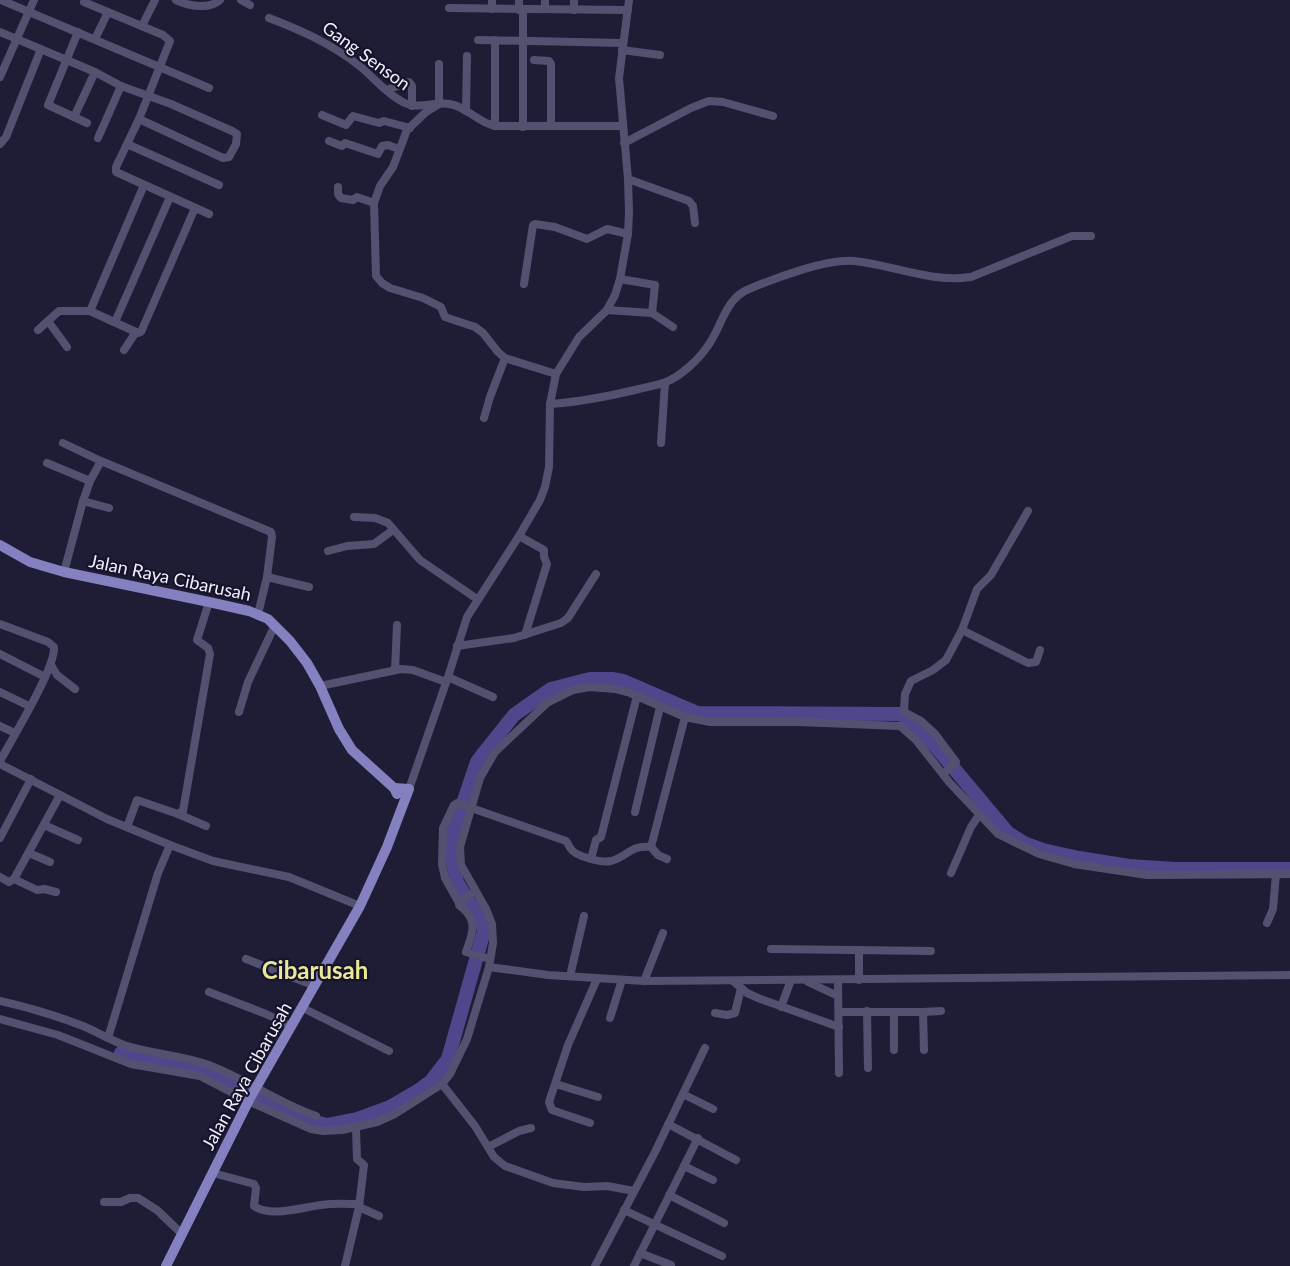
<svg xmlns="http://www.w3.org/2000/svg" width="1290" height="1266" font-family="Lato,sans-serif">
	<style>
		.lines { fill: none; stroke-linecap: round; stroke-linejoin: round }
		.river { stroke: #50468c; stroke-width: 14 }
		.minor { stroke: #535170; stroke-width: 8 }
		.major { stroke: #8580bf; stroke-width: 10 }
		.labels { text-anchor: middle; stroke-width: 4.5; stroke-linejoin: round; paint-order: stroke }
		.street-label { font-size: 18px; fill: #f0f0fe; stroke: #16132b }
		.district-label { font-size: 24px; font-weight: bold; fill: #e9e899; stroke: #16132b }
	</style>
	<rect width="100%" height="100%" fill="#1f1c36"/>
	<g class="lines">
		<path class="river" d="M121,1053l27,7 46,6 17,6 88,46 28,7 30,-6 33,-12 29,-17 12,-9 17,-22 36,-128 -3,-12 -12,-17 -12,-20 -5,-24v-22l25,-74 5,-7 32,-40 37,-26 39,-10h22l11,2 74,32 204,1 35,33 72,86 16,10 19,7 36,8 50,8 46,3h115"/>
		<g class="minor">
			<path d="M1,0l208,88"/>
			<path d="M176,0c13,6 33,10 44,0"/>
			<path d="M241,0l9,5"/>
			<path d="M519,0v10"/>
			<path d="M84,2l79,33 7,6 -31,78 -23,48v5l93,42"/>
			<path d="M449,8l179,2"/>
			<path d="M492,9v-9"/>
			<path d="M545,9v-9"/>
			<path d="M574,10v-10"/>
			<path d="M269,18c34,13 65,27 93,50 13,11 24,25 39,33 15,10 33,0 49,3 17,3 27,18 45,22h128"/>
			<path d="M142,26l13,-26"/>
			<path d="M0,32l95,40 26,14 50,18 61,27 5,3 -1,10 -7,13 -6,1 -84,-39"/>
			<path d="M78,32l-30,73 39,18"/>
			<path d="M95,39l13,-27"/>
			<path d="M478,40l145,3"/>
			<path d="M495,40v86"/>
			<path d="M622,50l38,5"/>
			<path d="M534,60l15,1 2,3v62"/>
			<path d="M439,64v40l-13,8 -19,18 -14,37 -13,19 -6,17 2,73 6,7 8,5 33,10 18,9 4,10 30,10 8,6 15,19 7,6 51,16"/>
			<path d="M0,77l34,-77"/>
			<path d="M386,90l23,-8 3,4v20"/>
			<path d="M466,111l1,-55"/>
			<path d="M322,115l24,10 7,-9 26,7 5,-2 26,7"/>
			<path d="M74,117l21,-45"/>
			<path d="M523,127v-117"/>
			<path d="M98,138l23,-52"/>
			<path d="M329,141l13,5 3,-3 33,11 4,-8 6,-1 11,4"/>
			<path d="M624,143l67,-35 18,-7 14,1 50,14"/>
			<path d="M0,144l6,-7 35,-88"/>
			<path d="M127,144l92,41"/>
			<path d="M628,179l61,22 4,5 2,17"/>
			<path d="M338,187v7l3,4 12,2 4,-3 17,6"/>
			<path d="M620,279l35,6 -3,28"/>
			<path d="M524,284l9,-59 2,-1 20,3 32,12 20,-10 21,5"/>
			<path d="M607,310l45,3 21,14"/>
			<path d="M90,311l48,22 3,-1 54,-124"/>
			<path d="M48,321l19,26"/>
			<path d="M115,322l55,-125"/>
			<path d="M38,330l21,-19h31l54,-126"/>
			<path d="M124,350l12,-18"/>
			<path d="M550,404c30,-2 60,-8 89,-15 9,-2 19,-4 27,-7 15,-6 32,-22 41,-35 15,-19 17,-48 42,-58 26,-11 77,-30 105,-28 39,4 77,22 117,16l101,-41h19"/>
			<path d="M484,418l6,-21 15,-39"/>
			<path d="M63,443l38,18"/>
			<path d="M661,443l4,-60"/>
			<path d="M47,463l43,18"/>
			<path d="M83,501l26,7"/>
			<path d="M354,517l21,1 13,5 32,37 57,39"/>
			<path d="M519,536l25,14v7l3,7 -22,71"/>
			<path d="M328,551l19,-5 27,-2 19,-14"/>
			<path d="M64,572l19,-71 7,-20 11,-20 170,71 1,5 -5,40 -9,37"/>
			<path d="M267,577l42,10"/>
			<path d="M0,624l48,18 6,5c2,20 -42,92 -54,114"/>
			<path d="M962,630l66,33 8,-1 4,-12"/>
			<path d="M457,646l57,-8 47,-15 7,-5 28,-44"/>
			<path d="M0,654l45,23"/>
			<path d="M51,665l6,10 18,14"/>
			<path d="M395,670l2,-45"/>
			<path d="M448,677l45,20"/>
			<path d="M320,686l81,-17 12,1 33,12"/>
			<path d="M0,692l29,14"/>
			<path d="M239,712l9,-30 27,-57"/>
			<path d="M0,726l15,7"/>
			<path d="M0,764l107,55 63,26 43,16 76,16 71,29"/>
			<path d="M943,774l13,-12 -21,-28 -14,-13 -15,-8 -2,-3 1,-16 6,-13 22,-11 13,-10 16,-30 15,-41 14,-14 37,-64"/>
			<path d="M409,789l39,-112 19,-60 52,-81 21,-36 5,-13 4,-20 1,-63 6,-30 23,-37 28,-27 8,-15 5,-16 8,-45 1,-22 -1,-33 -9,-101 10,-78"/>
			<path d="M635,812l25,-105"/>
			<path d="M178,814l28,12"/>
			<path d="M44,825l34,15"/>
			<path d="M127,827l10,-27 41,14 5,-3 27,-157 -2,-6 -11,-8 12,-38"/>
			<path d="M0,838l31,-59"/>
			<path d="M651,847l34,-130"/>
			<path d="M29,853l21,9"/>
			<path d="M591,859l5,-19 5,-3 36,-141"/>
			<path d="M951,873l20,-46 8,-12"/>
			<path d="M0,877l9,5 5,-3 23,11 7,-1 12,3"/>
			<path d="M14,879l46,-84"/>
			<path d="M475,891l-16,12v2c20,15 14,27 7,47l24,7"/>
			<path d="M459,903l-14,-25 -3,-14 1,-36 11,-23 3,-2 109,38c2,2 3,6 5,8 5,8 32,14 40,12 18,-5 18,-16 40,-14l7,8 9,4"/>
			<path d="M1267,923l6,-14 3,-35"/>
			<path d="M771,949l160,2"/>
			<path d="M859,950v30"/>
			<path d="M246,959l69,27"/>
			<path d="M489,967l59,8 96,6 646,-6"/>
			<path d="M570,976l14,-60"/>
			<path d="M838,980l1,93"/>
			<path d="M644,981l19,-48"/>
			<path d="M733,981l14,12 11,5 81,29"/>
			<path d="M808,982l30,14"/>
			<path d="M209,992l57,22 25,12"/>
			<path d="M0,1001c27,6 57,15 83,25 14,6 27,14 41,19 28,9 57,10 85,20 37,14 69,38 107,51"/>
			<path d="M781,1007l10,-27"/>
			<path d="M303,1008l86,43"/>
			<path d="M867,1011l1,57"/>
			<path d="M839,1012h84l1,38"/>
			<path d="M894,1012v38"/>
			<path d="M923,1012l18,-1"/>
			<path d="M715,1013l12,2 8,-2 6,-25"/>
			<path d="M610,1018l12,-38"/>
			<path d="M0,1019l58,16 73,29 69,12 48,25 63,28 12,2 19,-1 35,-8 18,-8 47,-30 8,-10 17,-35 22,-72 4,-24 -1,-19 -6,-15 -25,-44 -1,-18 20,-69 15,-26 52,-49 26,-13 16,-3 26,2 15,4 55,24 25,5h88l102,4 16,14 33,42 49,52 41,20 35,10 73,11 143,-1"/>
			<path d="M108,1038l50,-165 12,-28"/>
			<path d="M442,1084l33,42 19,31 11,9 48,17 31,4 23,-1 27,5"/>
			<path d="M556,1084l42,13"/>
			<path d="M683,1094l30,15"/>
			<path d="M590,1123l-38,-13 -3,-8 19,-57 29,-66"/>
			<path d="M668,1124l68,36"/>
			<path d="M488,1147l31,-16 12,-3"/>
			<path d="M684,1166l29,14"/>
			<path d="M213,1173l41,11 2,4 -2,18c17,12 49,1 67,-1 12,-2 26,-1 38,-1"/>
			<path d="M669,1195l55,28"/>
			<path d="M104,1202h17l9,-4h8l19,12 25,24"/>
			<path d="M359,1207l20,9"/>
			<path d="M624,1210l98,46"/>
			<path d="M640,1253l31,12"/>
			<path d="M345,1266l14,-59 5,-42 -7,-6 -1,-31"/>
			<path d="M595,1266l60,-114 50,-104"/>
			<path d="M634,1266l64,-128"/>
		</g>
		<g class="major">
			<path d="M0,545l30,17 34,10 145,30 40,9 19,8 22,22 17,22 13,23 19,43 13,21 42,38 3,6"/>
			<path d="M166,1266l84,-168 110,-192 27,-59 22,-58 -15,-1"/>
		</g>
	</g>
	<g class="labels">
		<g class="street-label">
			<text transform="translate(366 56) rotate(36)" y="6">Gang Senson</text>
			<text transform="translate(170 578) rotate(12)" y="6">Jalan Raya Cibarusah</text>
			<text transform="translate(247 1076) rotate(-61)" y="6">Jalan Raya Cibarusah</text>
		</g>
		<g class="district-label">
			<text x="315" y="979">Cibarusah</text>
		</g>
	</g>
</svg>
